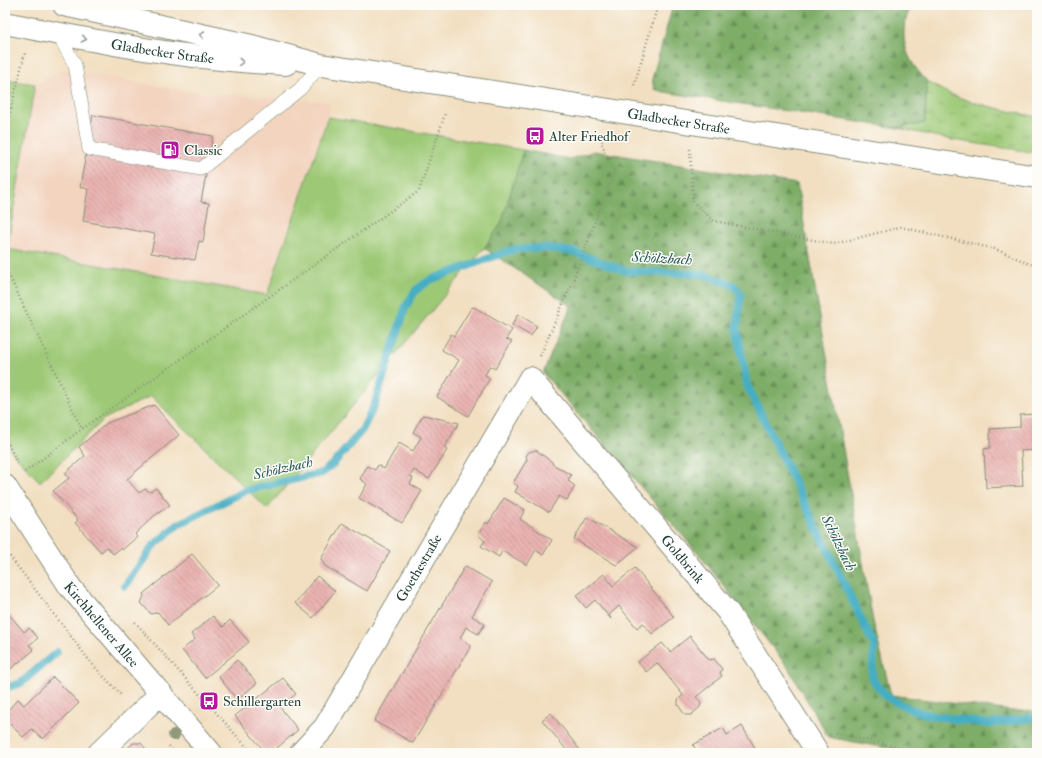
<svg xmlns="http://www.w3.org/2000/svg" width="1042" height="758" font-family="'IM FELL Double Pica',serif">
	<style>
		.built { fill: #f3d4bf }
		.grass { fill: url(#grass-tufts); stroke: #5e8355 }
		.forest { fill: url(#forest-firs); stroke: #4e754e }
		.park { fill: #9dc976; stroke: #5e8355 }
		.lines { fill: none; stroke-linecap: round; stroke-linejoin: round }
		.stream { stroke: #44aec3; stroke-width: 8 }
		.building { fill: url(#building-back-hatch) }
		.service-casing { stroke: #888e7a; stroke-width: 14 }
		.minor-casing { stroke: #888e7a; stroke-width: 24 }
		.secondary-casing { stroke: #888e7a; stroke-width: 24 }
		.primary-casing { stroke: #888e7a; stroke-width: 24 }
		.path { stroke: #888e7a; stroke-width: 2.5; stroke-dasharray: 1 3; stroke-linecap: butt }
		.service { stroke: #fff; stroke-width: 13 }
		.minor { stroke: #fff; stroke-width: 22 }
		.secondary { stroke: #fff; stroke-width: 22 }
		.primary { stroke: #fff; stroke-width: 22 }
		.tree { fill: #8f997c }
		.oneway { stroke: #8f9e9a }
		.labels { text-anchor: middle; stroke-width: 3; stroke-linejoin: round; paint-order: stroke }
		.street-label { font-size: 14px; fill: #1f3d34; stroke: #fdfcf7 }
		.poi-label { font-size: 14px; fill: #1f3d34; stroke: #fdfcf7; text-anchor: start }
		.water-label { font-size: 15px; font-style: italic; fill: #2a5f5f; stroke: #fdfcf7 }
	</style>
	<defs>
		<pattern id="grass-tufts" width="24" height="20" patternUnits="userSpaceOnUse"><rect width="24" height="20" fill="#9dc976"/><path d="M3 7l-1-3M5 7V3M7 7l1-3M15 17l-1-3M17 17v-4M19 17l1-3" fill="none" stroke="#7fa462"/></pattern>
		<pattern id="forest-firs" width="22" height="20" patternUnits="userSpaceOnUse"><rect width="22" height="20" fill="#7ead67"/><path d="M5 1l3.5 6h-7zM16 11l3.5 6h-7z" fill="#678e56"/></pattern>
		<pattern id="building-back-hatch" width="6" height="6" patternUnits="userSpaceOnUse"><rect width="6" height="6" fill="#eab3b1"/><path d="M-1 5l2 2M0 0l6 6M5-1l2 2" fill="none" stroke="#bd9391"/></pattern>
	</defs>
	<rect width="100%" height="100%" fill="#fdfcf7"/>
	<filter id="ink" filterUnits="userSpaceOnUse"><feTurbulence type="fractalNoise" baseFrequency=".025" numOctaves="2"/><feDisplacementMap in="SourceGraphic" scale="8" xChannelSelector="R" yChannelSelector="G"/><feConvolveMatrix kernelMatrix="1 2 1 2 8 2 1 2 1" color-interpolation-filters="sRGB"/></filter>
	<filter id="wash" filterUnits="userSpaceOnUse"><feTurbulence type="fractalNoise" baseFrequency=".012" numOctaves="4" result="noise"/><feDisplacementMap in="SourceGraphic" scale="16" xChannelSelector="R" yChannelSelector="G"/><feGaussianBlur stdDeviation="0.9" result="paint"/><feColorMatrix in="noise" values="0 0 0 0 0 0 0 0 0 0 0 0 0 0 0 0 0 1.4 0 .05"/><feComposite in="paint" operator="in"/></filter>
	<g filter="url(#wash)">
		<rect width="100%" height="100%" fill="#f2dfc1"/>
		<path class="built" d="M63,69l121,22 146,11 -2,15 -24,66 -37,112 -260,-46 28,-165z"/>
		<path class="grass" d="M927,81c28,21 75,28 110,36v36l-84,-13 -56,-12 28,-5z"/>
		<g class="forest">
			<path d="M673,5h239c-16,29 -7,54 15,76l-2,42 -28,5 -233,-36 -10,-3 -2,-10z"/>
			<path d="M523,150l47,9 24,-8 203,33 76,437 18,74 121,16h25v42h-124l-85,-16 -41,-71 -86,-109 -158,-184 28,-67 -87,-58 17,-24z"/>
		</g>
		<path class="park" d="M5,80l30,4 -28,165 260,46 61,-178 195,33 -22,74 -17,24 -217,261 -116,-113 -47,23 -64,63 -29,-31 -6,-22z"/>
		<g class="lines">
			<g class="stream">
				<path d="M125,586l28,-40 24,-21 70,-35 75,-17 12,-10 28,-33 12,-24 32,-100 10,-16 14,-10 84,-31 34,-1 26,4 52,19 76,3 31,11 8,9 -4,34 10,57 127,260 -2,34 15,18 21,11 21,7 60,9 48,-7"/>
				<path d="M5,688l16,-5 36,-31"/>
			</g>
		</g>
		<g id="blocks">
			<g class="building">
				<path d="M93,115l120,21 -12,66 8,1 -6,39 -4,-1 -4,19 -44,-7 4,-19 -72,-13 5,-32 -8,-2z"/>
				<path d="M474,307l38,23 -6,9 6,2 -17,28 -5,-3 -5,9 5,3 -22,38 -31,-19 22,-37 -17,-10 9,-16 3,2 17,-28z"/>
				<path d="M518,314l19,12 -6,10 -19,-11z"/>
				<path d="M154,405l25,30 -52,44 12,14 6,-4 5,3 6,-4 14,17 -16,11 -19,18 2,3 -15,13 -1,-2 -8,6 -6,-7 -6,5 -26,-29 3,-3 -25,-29 16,-13 -4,-5 20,-17 -6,-9 28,-24z"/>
				<path d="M1037,414v36l-16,1 2,35 -37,2 -2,-39 6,-1v-19l30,-2v-12z"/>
				<path d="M423,415l36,8 -15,25 3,2 -18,29 -15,-9 -4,6 3,2 -3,6 12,7 -20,32 -43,-25 8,-14 -7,-5 7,-13 8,4 3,-5 6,4 15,-26 14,8 8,-14 -8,-5z"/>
				<path d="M536,450l17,13 -1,1 19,11 -3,6 7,5 -8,14 -8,-4 -10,16 -34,-20 3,-6 -5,-3 14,-23 -1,-4 3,-4z"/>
				<path d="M504,498l21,12 -5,9 32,21 -9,15 -7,-5 -9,15 -25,-14 -3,6 -18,-11 4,-5 -7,-6 8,-13 2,2z"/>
				<path d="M587,517l51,30 -22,18 -42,-26z"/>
				<path d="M342,523l48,28 -23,40 -42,-25 -4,-7z"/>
				<path d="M192,554l26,31 -50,40 -10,-13 -7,2 -10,-11 3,-7 -1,-2z"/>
				<path d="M465,566l27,16 -20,34 13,8 -7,10 -12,-7 -6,11 11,8 -58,97 -39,-22z"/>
				<path d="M635,568l39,49 -22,17 -9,-11 -6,5 -18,-22 -10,9 2,4 -16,-19 -9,8 -10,-12 28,-22 9,12z"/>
				<path d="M317,576l18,15 -22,27 -18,-15z"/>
				<path d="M7,612l17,20 5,-4 9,10 -9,7 5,5 -27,22 -2,-1v-57z"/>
				<path d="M213,616l10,11 7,-7 19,22 -44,36 -23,-28 13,-11 -4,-5z"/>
				<path d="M690,636l19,24 5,-1 8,10 -2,4 2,3 -26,21 5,5 -1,5 -9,8h-6l-7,-10v-5l5,-5 -26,-32 -11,9 -8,-10 24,-19 8,9z"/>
				<path d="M237,660l20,23 -20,17 -18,-23z"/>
				<path d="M53,677l26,26 -36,36 -11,-10 -9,8 -18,-18v-6l13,-14 6,6z"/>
				<path d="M283,678l13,16 -16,13 18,23 -27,23h-5l-31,-37z"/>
				<path d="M551,713l29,37 -4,3h-7l-27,-33z"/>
				<path d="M742,726l16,27h-60l-5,-8 30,-17 4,7z"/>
				<path d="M133,743h8l8,10h-25z"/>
			</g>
		</g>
	</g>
	<g filter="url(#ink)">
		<use href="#blocks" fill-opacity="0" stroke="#888e7a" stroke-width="1"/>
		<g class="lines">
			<defs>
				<path id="service" d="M58,34l17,31 14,84 112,20 99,-80 21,-24"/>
				<g id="minor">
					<path d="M99,753l62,-60"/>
					<path id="s1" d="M301,753l24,-26 205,-349 198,234 90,141"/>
				</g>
				<g id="secondary">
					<path id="s2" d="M64,5l188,41 69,19 716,112"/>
					<path id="s3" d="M5,23c93,19 186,37 281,41"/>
				</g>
				<g id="primary">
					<path id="s4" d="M5,486l65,101 141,166"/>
				</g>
			</defs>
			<use href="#service" class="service-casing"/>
			<use href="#minor" class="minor-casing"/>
			<use href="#secondary" class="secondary-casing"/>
			<use href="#primary" class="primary-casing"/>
			<g class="path">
				<path d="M633,89l25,-84"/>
				<path d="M5,132l20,-79"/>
				<path d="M690,149l3,53 21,19 120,23 67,-17 94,22 42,18"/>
				<path d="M5,267l77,162"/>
				<path d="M540,356l32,-73 42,-111 -13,-30 7,-8"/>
				<path d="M5,437l13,28"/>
				<path d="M25,472l57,-43 337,-238 26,-77"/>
				<path d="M5,550l87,114 30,32"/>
				<path d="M135,622l117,131"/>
				<path d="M835,733l88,20"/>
				<path d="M169,746l6,7"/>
			</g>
			<use href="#service" class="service"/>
			<use href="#minor" class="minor"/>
			<use href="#secondary" class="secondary"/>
			<use href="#primary" class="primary"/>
		</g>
		<circle class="tree" cx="174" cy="735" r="6"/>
		<defs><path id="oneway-chevron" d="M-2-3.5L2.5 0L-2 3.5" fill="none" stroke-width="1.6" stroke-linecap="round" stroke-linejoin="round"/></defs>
		<g class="oneway">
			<use href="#oneway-chevron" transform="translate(202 35) rotate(-168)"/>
			<use href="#oneway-chevron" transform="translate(84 39) rotate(12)"/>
			<use href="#oneway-chevron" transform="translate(241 62) rotate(4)"/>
		</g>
	</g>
	<defs>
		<symbol id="bus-square" viewBox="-11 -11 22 22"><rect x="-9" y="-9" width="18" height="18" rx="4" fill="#b5179e" stroke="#fdfcf7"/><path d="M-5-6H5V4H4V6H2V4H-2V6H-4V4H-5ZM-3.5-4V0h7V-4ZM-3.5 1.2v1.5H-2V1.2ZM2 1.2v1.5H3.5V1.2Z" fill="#fff"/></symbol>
		<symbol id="fuel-square" viewBox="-11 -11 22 22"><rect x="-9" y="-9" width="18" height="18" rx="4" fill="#b5179e" stroke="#fdfcf7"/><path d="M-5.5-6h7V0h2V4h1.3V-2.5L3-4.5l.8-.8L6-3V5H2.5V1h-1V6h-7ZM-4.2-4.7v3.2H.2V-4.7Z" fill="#fff"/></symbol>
	</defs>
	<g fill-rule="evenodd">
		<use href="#bus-square" x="524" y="125" width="22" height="22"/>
		<use href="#fuel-square" x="159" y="139" width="22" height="22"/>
		<use href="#bus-square" x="198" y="690" width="22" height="22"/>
	</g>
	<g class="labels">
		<g class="street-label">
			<text dy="5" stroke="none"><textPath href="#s3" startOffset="160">Gladbecker Straße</textPath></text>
			<text dy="5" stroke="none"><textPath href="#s2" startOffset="626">Gladbecker Straße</textPath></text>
			<text dy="5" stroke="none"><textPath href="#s1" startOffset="677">Goldbrink</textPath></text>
			<text dy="5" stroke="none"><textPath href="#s1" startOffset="220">Goethestraße</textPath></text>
			<text dy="5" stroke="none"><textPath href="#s4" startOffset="169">Kirchhellener Allee</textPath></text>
		</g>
		<g class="poi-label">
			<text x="549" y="141">Alter Friedhof</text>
			<text x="184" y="155">Classic</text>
			<text x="223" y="706">Schillergarten</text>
		</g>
		<g class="water-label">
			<text transform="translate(662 258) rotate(3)" y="5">Schölzbach</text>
			<text transform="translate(283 468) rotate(-13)" y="5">Schölzbach</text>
			<text transform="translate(839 543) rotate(64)" y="5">Schölzbach</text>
		</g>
	</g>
	<rect width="1042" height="758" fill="none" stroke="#fdfcf7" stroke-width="20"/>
</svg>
